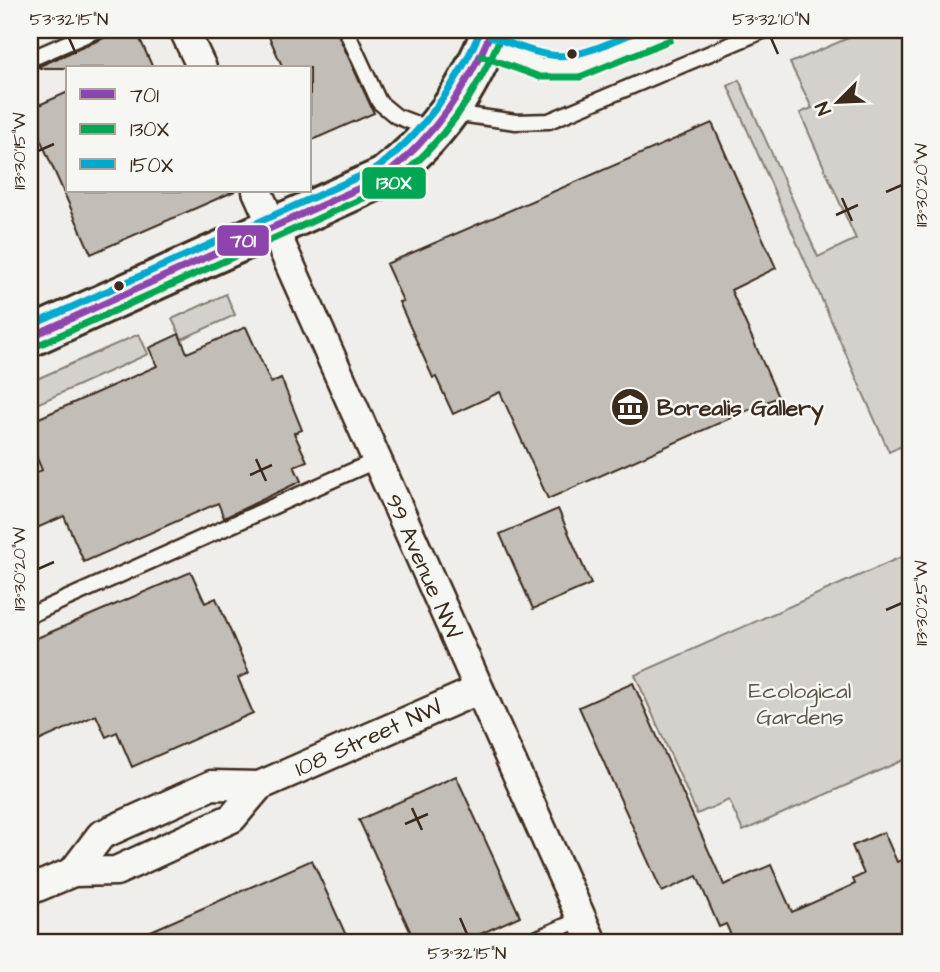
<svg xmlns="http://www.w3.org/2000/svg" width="940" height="972" font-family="'Architects Daughter',sans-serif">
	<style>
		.green { fill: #d4d1cc; stroke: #887e75; stroke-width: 2 }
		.building { fill: #c2bdb7; stroke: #3b2a1e; stroke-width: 2 }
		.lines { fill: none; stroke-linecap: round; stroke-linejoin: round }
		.lane-casing { stroke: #3b2a1e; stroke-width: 19 }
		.street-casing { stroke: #3b2a1e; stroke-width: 33 }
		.secondary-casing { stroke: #3b2a1e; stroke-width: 44 }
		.lane { stroke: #f6f6f2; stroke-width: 14 }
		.street { stroke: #f6f6f2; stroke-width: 28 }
		.secondary { stroke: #f6f6f2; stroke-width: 38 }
		.bus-1-casing { stroke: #f6f6f2; stroke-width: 12 }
		.bus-2-casing { stroke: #f6f6f2; stroke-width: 12 }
		.bus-3-casing { stroke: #f6f6f2; stroke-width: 12 }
		.bus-1 { stroke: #8e44ad; stroke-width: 7 }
		.bus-2 { stroke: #00a651; stroke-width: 7 }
		.bus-3 { stroke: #00a9ce; stroke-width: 7 }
		.ticks { fill: none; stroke: #3b2a1e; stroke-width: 2.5 }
		.bus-dot { fill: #3b2a1e; stroke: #f6f6f2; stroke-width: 2.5 }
		.labels { text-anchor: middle; stroke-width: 5; stroke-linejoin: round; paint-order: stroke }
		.poi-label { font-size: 23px; font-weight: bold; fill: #3b2a1e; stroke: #f6f6f2; text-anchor: start }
		.street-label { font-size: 23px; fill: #3b2a1e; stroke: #f6f6f2 }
		.park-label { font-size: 23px; fill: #61544a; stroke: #f6f6f2 }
		.line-badge { stroke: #f6f6f2; stroke-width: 2.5 }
		.badge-label { font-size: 19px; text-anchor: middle; font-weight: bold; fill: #fff }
		.neatline { fill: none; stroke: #3b2a1e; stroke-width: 2.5 }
		.ticks-label { font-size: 18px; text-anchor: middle; fill: #3b2a1e }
	</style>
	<rect width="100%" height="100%" fill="#efeeea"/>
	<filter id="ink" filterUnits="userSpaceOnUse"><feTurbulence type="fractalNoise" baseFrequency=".0143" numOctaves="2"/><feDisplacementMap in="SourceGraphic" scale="14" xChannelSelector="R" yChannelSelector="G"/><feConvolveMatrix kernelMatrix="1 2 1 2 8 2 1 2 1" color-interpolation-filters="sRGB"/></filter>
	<g filter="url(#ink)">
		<g class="green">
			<path d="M867,30h43v412l-21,10 -161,-366 11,-6 79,177 38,-18 -56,-126 12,-5 -22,-45z"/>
			<path d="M226,294l9,21 -53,24 -10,-20z"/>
			<path d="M139,334l9,20 -118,53v-25z"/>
			<path d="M910,553v131l-3,2 3,7v64l-167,74 -14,-31 -32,14 -62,-139z"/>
		</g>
		<g class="building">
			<path d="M122,30h14l17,38h-118z"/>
			<path d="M266,30h70l38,83 -64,28v-73h-27z"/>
			<path d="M68,92v99h167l-144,63 -61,-138v-7z"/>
			<path d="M712,123l64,145 -45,22 47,107 -230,102 -48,-107 -47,22 -17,-37 -3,1 -34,-76 4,-1 -17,-37z"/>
			<path d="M246,327l25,56 10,-5 21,52 -8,3 13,28 -13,5 7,15 -77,37 -6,-15 -134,59 -20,-46 -34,15v-55l12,-6 -12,-28v-20l127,-56 -8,-18 30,-14 8,19z"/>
			<path d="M558,509l33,75 -58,25 -33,-75z"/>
			<path d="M191,572l14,31 11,-5 33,75 -11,5 15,35 -121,54 -15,-35 -11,5 -10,-22 -66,30v-104z"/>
			<path d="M633,683l91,202 47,-20 21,47 63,-28 -2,-5 11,-5 -12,-28 32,-14 13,30 13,-6v86h-176l-8,-18 -7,3 -22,-51 -35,16 -83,-185z"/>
			<path d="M456,776l64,140 -57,26h-48l-56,-122z"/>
			<path d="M312,860l37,82h-223z"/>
		</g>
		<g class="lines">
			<defs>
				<g id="lane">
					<path d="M346,30l33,72 17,14 34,13"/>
					<path d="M486,47l56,20h37l87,-37"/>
					<path d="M30,59l67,-29"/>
					<path d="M453,113l63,9 33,-1 216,-91"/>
					<path d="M30,615l347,-155"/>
					<path d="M529,942l52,-23"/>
				</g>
				<g id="street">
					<path d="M184,30l18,38"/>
					<path d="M257,191l335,751"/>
					<path d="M73,872l28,-37 111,-50 47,1 219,-96"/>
					<path d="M30,890l43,-18 43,-1 116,-53 27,-32"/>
				</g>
				<path id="secondary" d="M30,337l354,-160c53,-40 84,-86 108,-147"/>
			</defs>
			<use href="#lane" class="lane-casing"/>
			<use href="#street" class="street-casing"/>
			<use href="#secondary" class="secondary-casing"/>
			<use href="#lane" class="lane"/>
			<use href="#street" class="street"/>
			<use href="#secondary" class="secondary"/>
			<defs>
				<path id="bus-1" d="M30,337l354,-160c50,-41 83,-88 108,-147"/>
				<g id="bus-2">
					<path d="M482,56l58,21h40l90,-37"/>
					<path d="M34,347l356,-161c52,-42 86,-91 112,-152"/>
				</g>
				<g id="bus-3">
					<path d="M490,36c76,29 76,25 150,-6"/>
					<path d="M30,326l348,-158c47,-38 79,-83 103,-138"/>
				</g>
			</defs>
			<use href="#bus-1" class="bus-1-casing"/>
			<use href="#bus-2" class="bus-2-casing"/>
			<use href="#bus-3" class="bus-3-casing"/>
			<use href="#bus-1" class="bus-1"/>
			<use href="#bus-2" class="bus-2"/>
			<use href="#bus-3" class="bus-3"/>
		</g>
	</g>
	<path class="ticks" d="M69,38l7,16M771,38l7,16M38,151l16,-7M886,192l16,-7M842,198l10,23M836,215l22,-10M256,459l10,22M250,475l22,-10M38,569l16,-7M886,610l16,-7M412,808l10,22M405,824l23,-10M460,918l7,16"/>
	<defs>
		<symbol id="museum-disc" viewBox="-11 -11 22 22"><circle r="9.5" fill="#3b2a1e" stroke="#f6f6f2"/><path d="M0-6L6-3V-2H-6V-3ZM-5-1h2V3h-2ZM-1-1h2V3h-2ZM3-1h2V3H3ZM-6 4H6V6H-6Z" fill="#fff"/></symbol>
	</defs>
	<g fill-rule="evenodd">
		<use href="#museum-disc" x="608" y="385" width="44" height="44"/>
	</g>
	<g class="bus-dot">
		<circle cx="572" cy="54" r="6"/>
		<circle cx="119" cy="286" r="6"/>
	</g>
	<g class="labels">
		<g class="poi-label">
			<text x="657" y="415">Borealis Gallery</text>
		</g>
		<g class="street-label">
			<text transform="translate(424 566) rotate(66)" y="8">99 Avenue NW</text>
			<text transform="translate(368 737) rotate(-24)" y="8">108 Street NW</text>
		</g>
		<g class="park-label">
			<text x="800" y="698">Ecological<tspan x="800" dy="26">Gardens</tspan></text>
		</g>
	</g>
	<g class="line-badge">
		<rect x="361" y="166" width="66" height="34" rx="7" fill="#00a651"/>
		<rect x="216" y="224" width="54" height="33" rx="7" fill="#8e44ad"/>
	</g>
	<g class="badge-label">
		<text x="394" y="189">130X</text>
		<text x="243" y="247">701</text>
	</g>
	<rect width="940" height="972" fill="none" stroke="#f6f6f2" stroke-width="77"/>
	<rect x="66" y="66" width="245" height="126" fill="#f6f6f2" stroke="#aba49d" stroke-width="2"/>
	<rect x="80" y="89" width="35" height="10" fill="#8e44ad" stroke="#aba49d" stroke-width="2"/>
	<text x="130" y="102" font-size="21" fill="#3b2a1e">701</text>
	<rect x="80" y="124" width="35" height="10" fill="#00a651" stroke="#aba49d" stroke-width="2"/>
	<text x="130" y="136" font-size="21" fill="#3b2a1e">130X</text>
	<rect x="80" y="159" width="35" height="10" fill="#00a9ce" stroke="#aba49d" stroke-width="2"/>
	<text x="130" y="172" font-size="21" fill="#3b2a1e">150X</text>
	<g transform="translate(838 102) rotate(246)" stroke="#f6f6f2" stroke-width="5" paint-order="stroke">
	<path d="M0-5L12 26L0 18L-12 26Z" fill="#3b2a1e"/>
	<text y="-10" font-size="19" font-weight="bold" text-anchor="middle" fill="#3b2a1e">N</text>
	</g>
	<rect x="38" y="38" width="864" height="896" class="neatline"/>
	<g class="ticks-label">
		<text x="69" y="25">53°32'15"N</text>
		<text x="771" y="25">53°32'10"N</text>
		<text transform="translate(19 151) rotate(-90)" y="6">113°30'15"W</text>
		<text transform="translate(921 185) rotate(-90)" y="6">113°30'20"W</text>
		<text transform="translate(19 569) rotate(-90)" y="6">113°30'20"W</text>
		<text transform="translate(921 603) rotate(-90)" y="6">113°30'25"W</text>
		<text x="467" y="959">53°32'15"N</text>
	</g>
</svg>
